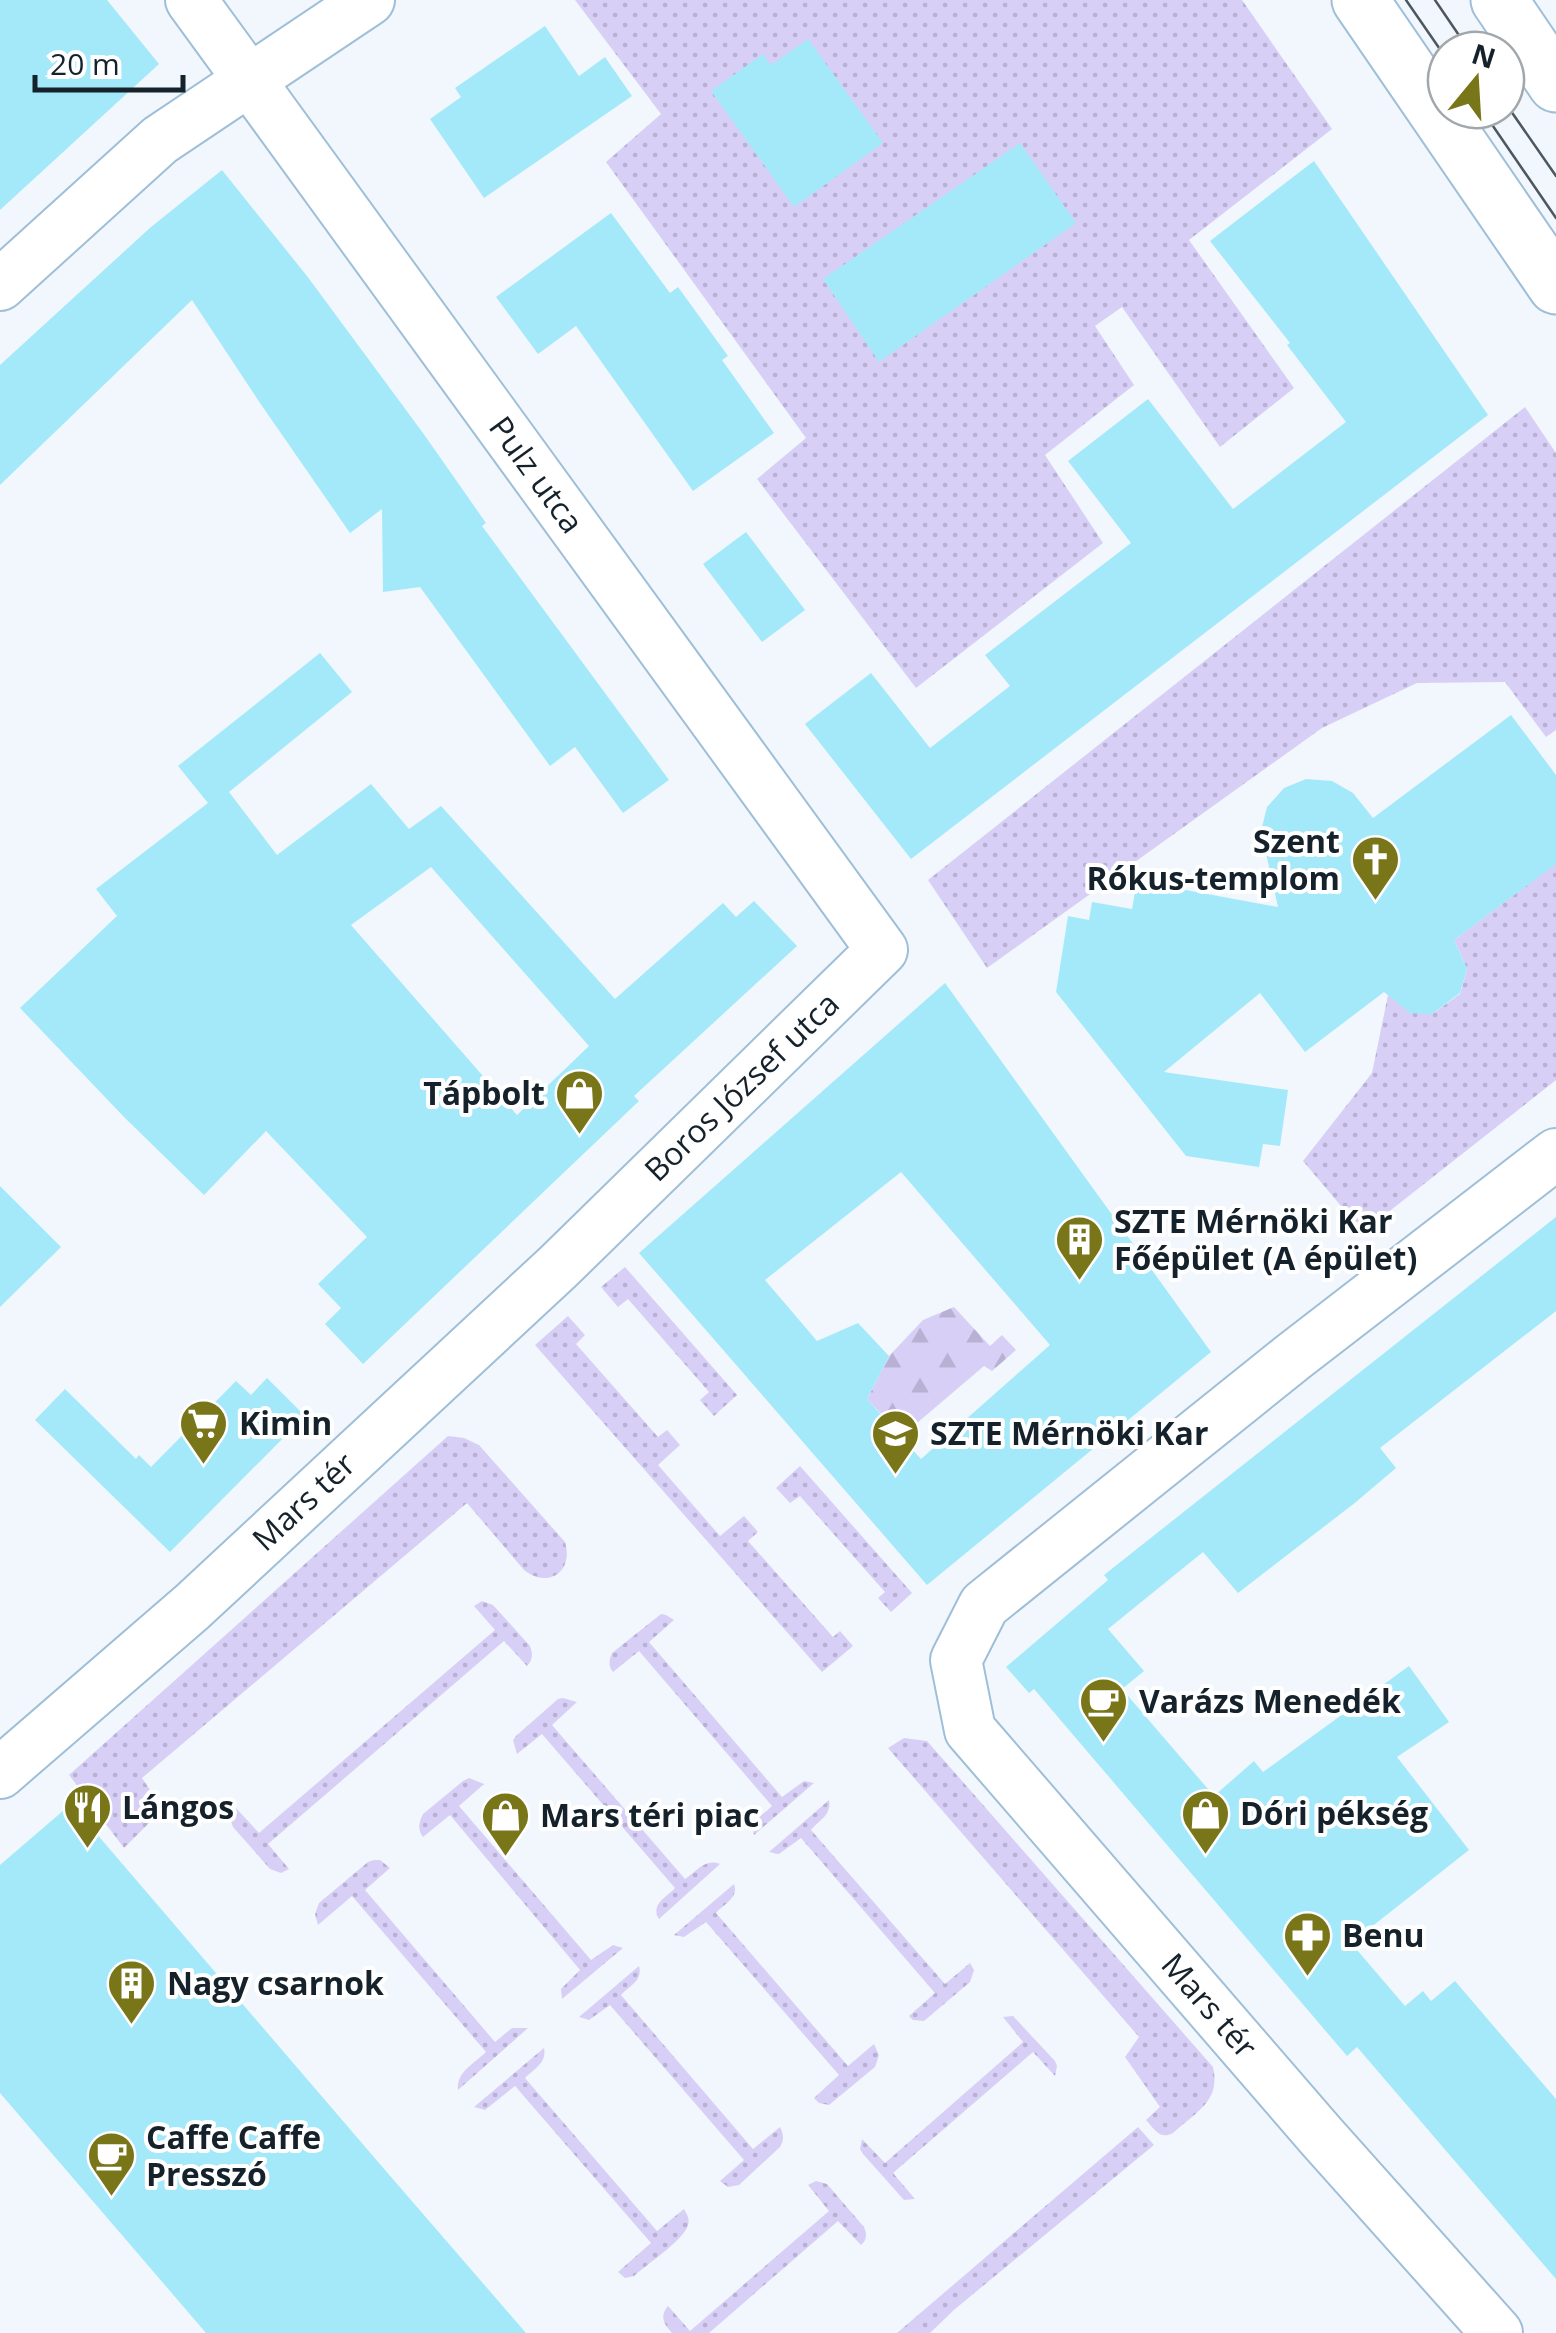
<svg xmlns="http://www.w3.org/2000/svg" width="1556" height="2333" font-family="'Open Sans',sans-serif">
	<style>
		.green { fill: url(#green-dots) }
		.forest { fill: url(#forest-firs) }
		.building { fill: #a4e9fa; fill-rule: evenodd }
		.lines { fill: none; stroke-linecap: round; stroke-linejoin: round }
		.street-casing { stroke: #9fbfd8; stroke-width: 54 }
		.primary-casing { stroke: #9fbfd8; stroke-width: 59 }
		.street { stroke: #fff; stroke-width: 50 }
		.primary { stroke: #fff; stroke-width: 55 }
		.tram { stroke: #4c575f; stroke-width: 2.5 }
		.labels { text-anchor: middle; stroke-width: 8; stroke-linejoin: round; paint-order: stroke }
		.street-label { font-size: 32px; fill: #15222b; stroke: #fff }
		.poi-label { font-size: 32px; font-weight: bold; fill: #15222b; stroke: #fff; text-anchor: start }
	</style>
	<defs>
		<pattern id="green-dots" width="8" height="8" patternUnits="userSpaceOnUse" patternTransform="scale(2.5)"><rect width="8" height="8" fill="#d8cff7"/><path d="M2 2h.1M6 6h.1" fill="none" stroke="#b8b1d4" stroke-width="1.8" stroke-linecap="round"/></pattern>
		<pattern id="forest-firs" width="22" height="20" patternUnits="userSpaceOnUse" patternTransform="scale(2.5)"><rect width="22" height="20" fill="#d8cff7"/><path d="M5 1l3.5 6h-7zM16 11l3.5 6h-7z" fill="#b8b1d4"/></pattern>
	</defs>
	<rect width="100%" height="100%" fill="#f1f7fc"/>
	<g class="green">
		<path d="M575,0h667l90,129 -143,111 105,148 -74,59 -98,-140 -27,19 39,59 -89,70 58,88 -187,145 -159,-209 49,-41 -200,-276 55,-48z"/>
		<path d="M1525,407l31,46v277l-10,7 -41,-55 -88,1 -95,45 -335,240 -59,-88z"/>
		<path d="M1556,863v217l-193,152 -60,-71 69,-88 16,-78 44,19 28,-20 7,-25 -13,-29z"/>
		<path d="M625,1267l112,128 -23,21 -14,-16 9,-8 -81,-93 -10,8 -17,-20z"/>
		<path d="M568,1316l17,19 -9,9 82,93 9,-7 13,15 -22,20 62,71 24,-20 14,16 -10,9 85,96 7,-6 13,15 -31,26 -287,-327z"/>
		<path d="M448,1436l16,2 15,7 86,97c9,30 -17,47 -41,28l-57,-67 -325,275 21,31 -39,39 -55,-73z"/>
		<path d="M800,1466l112,127 -21,19 -13,-14 7,-6 -85,-96 -10,7 -14,-15z"/>
		<path d="M482,1601l11,4 37,41c3,8 3,14 -3,20l-23,-25 -236,203 21,25 -8,4 -11,-4 -37,-42c-3,-7 -2,-12 3,-19l23,25 236,-203 -21,-24z"/>
		<path d="M661,1614l5,1 8,5 -25,22 133,155 22,-16 10,2 -60,52c-4,-15 9,-20 18,-29l-133,-155 -26,21c-5,-6 -4,-12 -1,-19z"/>
		<path d="M563,1698l14,4 -25,23 133,154c12,-8 20,-21 35,-15l-61,55c-9,-15 8,-22 16,-31l-133,-154 -25,20 -4,-14 4,-5 41,-36z"/>
		<path d="M904,1738l23,3 286,326c8,34 -17,45 -40,66 -13,7 -18,-3 -27,-13l14,-13 -35,-50 14,-20 -251,-289z"/>
		<path d="M469,1778l15,6 -25,22 132,154 22,-15 10,3 -61,51 -1,-10 19,-19 -130,-155 -27,22c-6,-8 -4,-15 0,-23l40,-33z"/>
		<path d="M829,1800c3,15 -10,20 -18,30l134,154 25,-21 4,7 -4,12 -46,39 -11,-1 -4,-4 26,-23 -134,-155 -22,16 -10,-2z"/>
		<path d="M374,1860h6l10,8 -25,22 130,152 17,-14h16l-70,62c-2,-18 17,-27 28,-38l-134,-156 -34,29 -3,-11 4,-11 49,-41z"/>
		<path d="M734,1884c5,14 -10,20 -18,29l132,153 26,-22 5,11 -4,12 -46,38 -10,-2 -5,-5 25,-23 -133,-153 -22,15 -10,-2z"/>
		<path d="M639,1966c4,15 -10,20 -18,29l132,154 27,-22c4,8 4,13 0,20l-41,38 -11,2 -8,-6 24,-21 -134,-155 -21,15 -10,-3z"/>
		<path d="M1013,2016l42,45 2,5 -2,10 -22,-24 -140,121 22,26 -11,1 -41,-46 -3,-5 2,-10 23,24 138,-121 -20,-25z"/>
		<path d="M544,2048c3,15 -10,21 -19,30l132,153 27,-22c3,6 6,9 4,16 -4,15 -42,40 -54,51l-9,2 -7,-6 33,-29 -136,-157 -30,24 -11,-3z"/>
		<path d="M1138,2127l16,18 -199,164 -25,24h-33z"/>
		<path d="M816,2181l11,3 37,43c3,7 3,13 -3,18l-23,-24 -129,112h-37c-8,-9 -13,-16 -4,-27l22,25 139,-120 -21,-26z"/>
	</g>
	<path class="forest" d="M954,1307l36,39 12,-11 14,15 -24,21 -8,-5 -74,63 -25,-11 -18,-19 22,-43 34,-36z"/>
	<g class="building">
		<path d="M0,0h107l52,64 -159,146z"/>
		<path d="M545,26l34,50 26,-19 27,39 -148,102 -54,-79 31,-22 -6,-9z"/>
		<path d="M808,39l75,104 -89,64 -83,-116 52,-37 8,11z"/>
		<path d="M1020,143l56,80 -197,139 -56,-83z"/>
		<path d="M1314,161l174,254 -577,444 -106,-135 66,-51 59,75 80,-62 -25,-31 146,-112 -63,-82 80,-62 85,110 113,-87 -59,-77 3,-2 -80,-102z"/>
		<path d="M222,170l85,106 116,157 63,90 -4,3 187,254 -46,33 -48,-66 -25,19 -130,-179 -37,5 -1,-83 -32,24 -90,-130 -68,-103 -192,185v-120l151,-138z"/>
		<path d="M611,213l59,80 8,-6 50,69 -6,4 52,73 -81,58 -117,-165 -38,28 -42,-57z"/>
		<path d="M746,532l59,78 -43,32 -59,-78z"/>
		<path d="M320,653l32,39 -123,100 48,63 94,-71 38,45 32,-23 174,193 108,-96 13,14 18,-16 43,45 -163,150 5,5 -276,263 -38,-40 16,-16 -23,-24 49,-47 -101,-106 -62,64 -79,-77 -105,-110 97,-92 -21,-27 112,-86 -30,-37zM431,867l158,179 -72,69 -166,-190z"/>
		<path d="M1511,715l45,60v89l-102,76 13,29 -7,24 -28,21 -22,-1 -26,-21 -79,60 -45,-59 -96,79 124,18 -8,56 -17,-2 -4,23 -73,-11 -130,-164 12,-76 21,4 3,-18 40,7 5,-28 141,26 -17,-76 6,-24 17,-19 22,-9 26,2 21,12 20,25z"/>
		<path d="M945,983l266,369 -284,233 -288,-332zM901,1172l149,173 -129,114 -54,-60 22,-43 -31,-33 -41,18 -52,-61z"/>
		<path d="M0,1186l61,61 -61,60z"/>
		<path d="M1556,1217v94l-176,137 16,20 -40,34 -118,91 -35,-41 -95,77 36,42 -22,18 92,107 40,-35 9,11 146,-106 40,56 -52,35 72,93 -118,93 54,63 18,-15 8,10 24,-20 101,118v180l-199,-232 -10,9 -313,-367 -5,4 -23,-26 102,-87 -4,-5z"/>
		<path d="M267,1378l38,38 -135,136 -135,-132 30,-31 71,70 3,-4 12,12 85,-86 15,14z"/>
		<path d="M71,1804l314,366 141,163h-320l-206,-240v-228z"/>
	</g>
	<g class="lines">
		<defs>
			<g id="street">
				<path d="M0,285l160,-145 209,-140"/>
				<path d="M0,1773l192,-166 366,-340 324,-317 -691,-950"/>
				<path d="M1497,2333l-176,-197 -351,-406 -14,-70 28,-55 309,-248 263,-203"/>
			</g>
			<g id="primary">
				<path d="M1360,0l196,286"/>
				<path d="M1499,0l57,84"/>
			</g>
		</defs>
		<use href="#street" class="street-casing"/>
		<use href="#primary" class="primary-casing"/>
		<use href="#street" class="street"/>
		<use href="#primary" class="primary"/>
		<g class="tram">
			<path d="M1406,0l40,58"/>
			<path d="M1435,0l34,50"/>
			<path d="M1506,104l50,72"/>
			<path d="M1482,110l74,108"/>
		</g>
	</g>
	<defs>
		<symbol id="church-pin" viewBox="-11 -11 22 30"><path d="M0 17L-7.5 6A9.5 9.5 0 1 1 7.5 6Z" fill="#797519" stroke="#fff"/><path d="M-1.2-6h2.4v3.5h3.3v2.4h-3.3V6h-2.4V-.1h-3.3v-2.4h3.3Z" fill="#fff"/></symbol>
		<symbol id="shop-pin" viewBox="-11 -11 22 30"><path d="M0 17L-7.5 6A9.5 9.5 0 1 1 7.5 6Z" fill="#797519" stroke="#fff"/><path d="M-5-2.5h2.3a2.7 3.5 0 0 1 5.4 0H5L5.5 6h-11ZM-1.5-2.5h3a1.5 2.3 0 0 0-3 0Z" fill="#fff"/></symbol>
		<symbol id="building-pin" viewBox="-11 -11 22 30"><path d="M0 17L-7.5 6A9.5 9.5 0 1 1 7.5 6Z" fill="#797519" stroke="#fff"/><path d="M-4-6H4V6H1V3H-1V6H-4ZM-2.5-4.3h1.7v1.8h-1.7ZM.8-4.3h1.7v1.8H.8ZM-2.5-1h1.7V.8h-1.7ZM.8-1h1.7V.8H.8Z" fill="#fff"/></symbol>
		<symbol id="supermarket-pin" viewBox="-11 -11 22 30"><path d="M0 17L-7.5 6A9.5 9.5 0 1 1 7.5 6Z" fill="#797519" stroke="#fff"/><path d="M-6-5.5h2.5l.6 2H6L4.5 2H-2.5L-4.4-4H-6ZM-1.5 3.2a1.3 1.3 0 1 0 .1 0ZM3 3.2a1.3 1.3 0 1 0 .1 0Z" fill="#fff"/></symbol>
		<symbol id="university-pin" viewBox="-11 -11 22 30"><path d="M0 17L-7.5 6A9.5 9.5 0 1 1 7.5 6Z" fill="#797519" stroke="#fff"/><path d="M0-5L7-2L0 1L-7-2ZM-4 1L0 2.5L4 1V4Q0 6-4 4Z" fill="#fff"/></symbol>
		<symbol id="cafe-pin" viewBox="-11 -11 22 30"><path d="M0 17L-7.5 6A9.5 9.5 0 1 1 7.5 6Z" fill="#797519" stroke="#fff"/><path d="M-5.5-4.5H6V0H3Q3 3.5 0 3.5H-2.5Q-5.5 3.5-5.5 0ZM3-3.2v2h1.7v-2ZM-6 4.5H4V6H-6Z" fill="#fff"/></symbol>
		<symbol id="restaurant-pin" viewBox="-11 -11 22 30"><path d="M0 17L-7.5 6A9.5 9.5 0 1 1 7.5 6Z" fill="#797519" stroke="#fff"/><path d="M-5-6h1v4h1v-4h1v4h1v-4h1v5L-1.5 .5V6h-2V.5L-5-1ZM5-6V6H3V1.5H1.5Q1.5-4 5-6Z" fill="#fff"/></symbol>
		<symbol id="pharmacy-pin" viewBox="-11 -11 22 30"><path d="M0 17L-7.5 6A9.5 9.5 0 1 1 7.5 6Z" fill="#797519" stroke="#fff"/><path d="M-2-6h4v4h4v4h-4v4h-4v-4h-4v-4h4Z" fill="#fff"/></symbol>
	</defs>
	<g fill-rule="evenodd">
		<use href="#church-pin" x="1348" y="832" width="55" height="75"/>
		<use href="#shop-pin" x="552" y="1066" width="55" height="75"/>
		<use href="#building-pin" x="1052" y="1212" width="55" height="75"/>
		<use href="#supermarket-pin" x="176" y="1396" width="55" height="75"/>
		<use href="#university-pin" x="868" y="1406" width="55" height="75"/>
		<use href="#cafe-pin" x="1076" y="1674" width="55" height="75"/>
		<use href="#restaurant-pin" x="60" y="1780" width="55" height="75"/>
		<use href="#shop-pin" x="1178" y="1786" width="55" height="75"/>
		<use href="#shop-pin" x="478" y="1788" width="55" height="75"/>
		<use href="#pharmacy-pin" x="1280" y="1908" width="55" height="75"/>
		<use href="#building-pin" x="104" y="1956" width="55" height="75"/>
		<use href="#cafe-pin" x="84" y="2128" width="55" height="75"/>
	</g>
	<g class="labels">
		<g class="street-label">
			<text transform="translate(536 475) rotate(54)" y="11">Pulz utca</text>
			<text transform="translate(742 1087) rotate(-44)" y="11">Boros József utca</text>
			<text transform="translate(304 1502) rotate(-43)" y="11">Mars tér</text>
			<text transform="translate(1209 2006) rotate(49)" y="11">Mars tér</text>
		</g>
		<g class="poi-label">
			<text x="1340" y="853" text-anchor="end">Szent<tspan x="1340" dy="37">Rókus-templom</tspan></text>
			<text x="545" y="1105" text-anchor="end">Tápbolt</text>
			<text x="1114" y="1233">SZTE Mérnöki Kar<tspan x="1114" dy="37">Főépület (A épület)</tspan></text>
			<text x="239" y="1435">Kimin</text>
			<text x="930" y="1445">SZTE Mérnöki Kar</text>
			<text x="1139" y="1713">Varázs Menedék</text>
			<text x="122" y="1819">Lángos</text>
			<text x="1240" y="1825">Dóri pékség</text>
			<text x="540" y="1827">Mars téri piac</text>
			<text x="1342" y="1947">Benu</text>
			<text x="167" y="1995">Nagy csarnok</text>
			<text x="146" y="2149">Caffe Caffe<tspan x="146" dy="37">Presszó</tspan></text>
		</g>
	</g>
	<g transform="translate(1476 80) rotate(18)"><circle r="48" fill="#ffffff" stroke="#a1a7aa" stroke-width="2.5"/>
	<path d="M0-8L18 38L0 25L-18 38Z" fill="#797519"/>
	<text y="-15" font-size="28" font-weight="bold" text-anchor="middle" fill="#15222b">N</text>
	</g>
	<path d="M35 75v15h148v-15" fill="none" stroke="#15222b" stroke-width="5"/>
	<text x="50" y="75" font-size="30" fill="#15222b" stroke="#ffffff" stroke-width="8" paint-order="stroke">20 m</text>
</svg>
